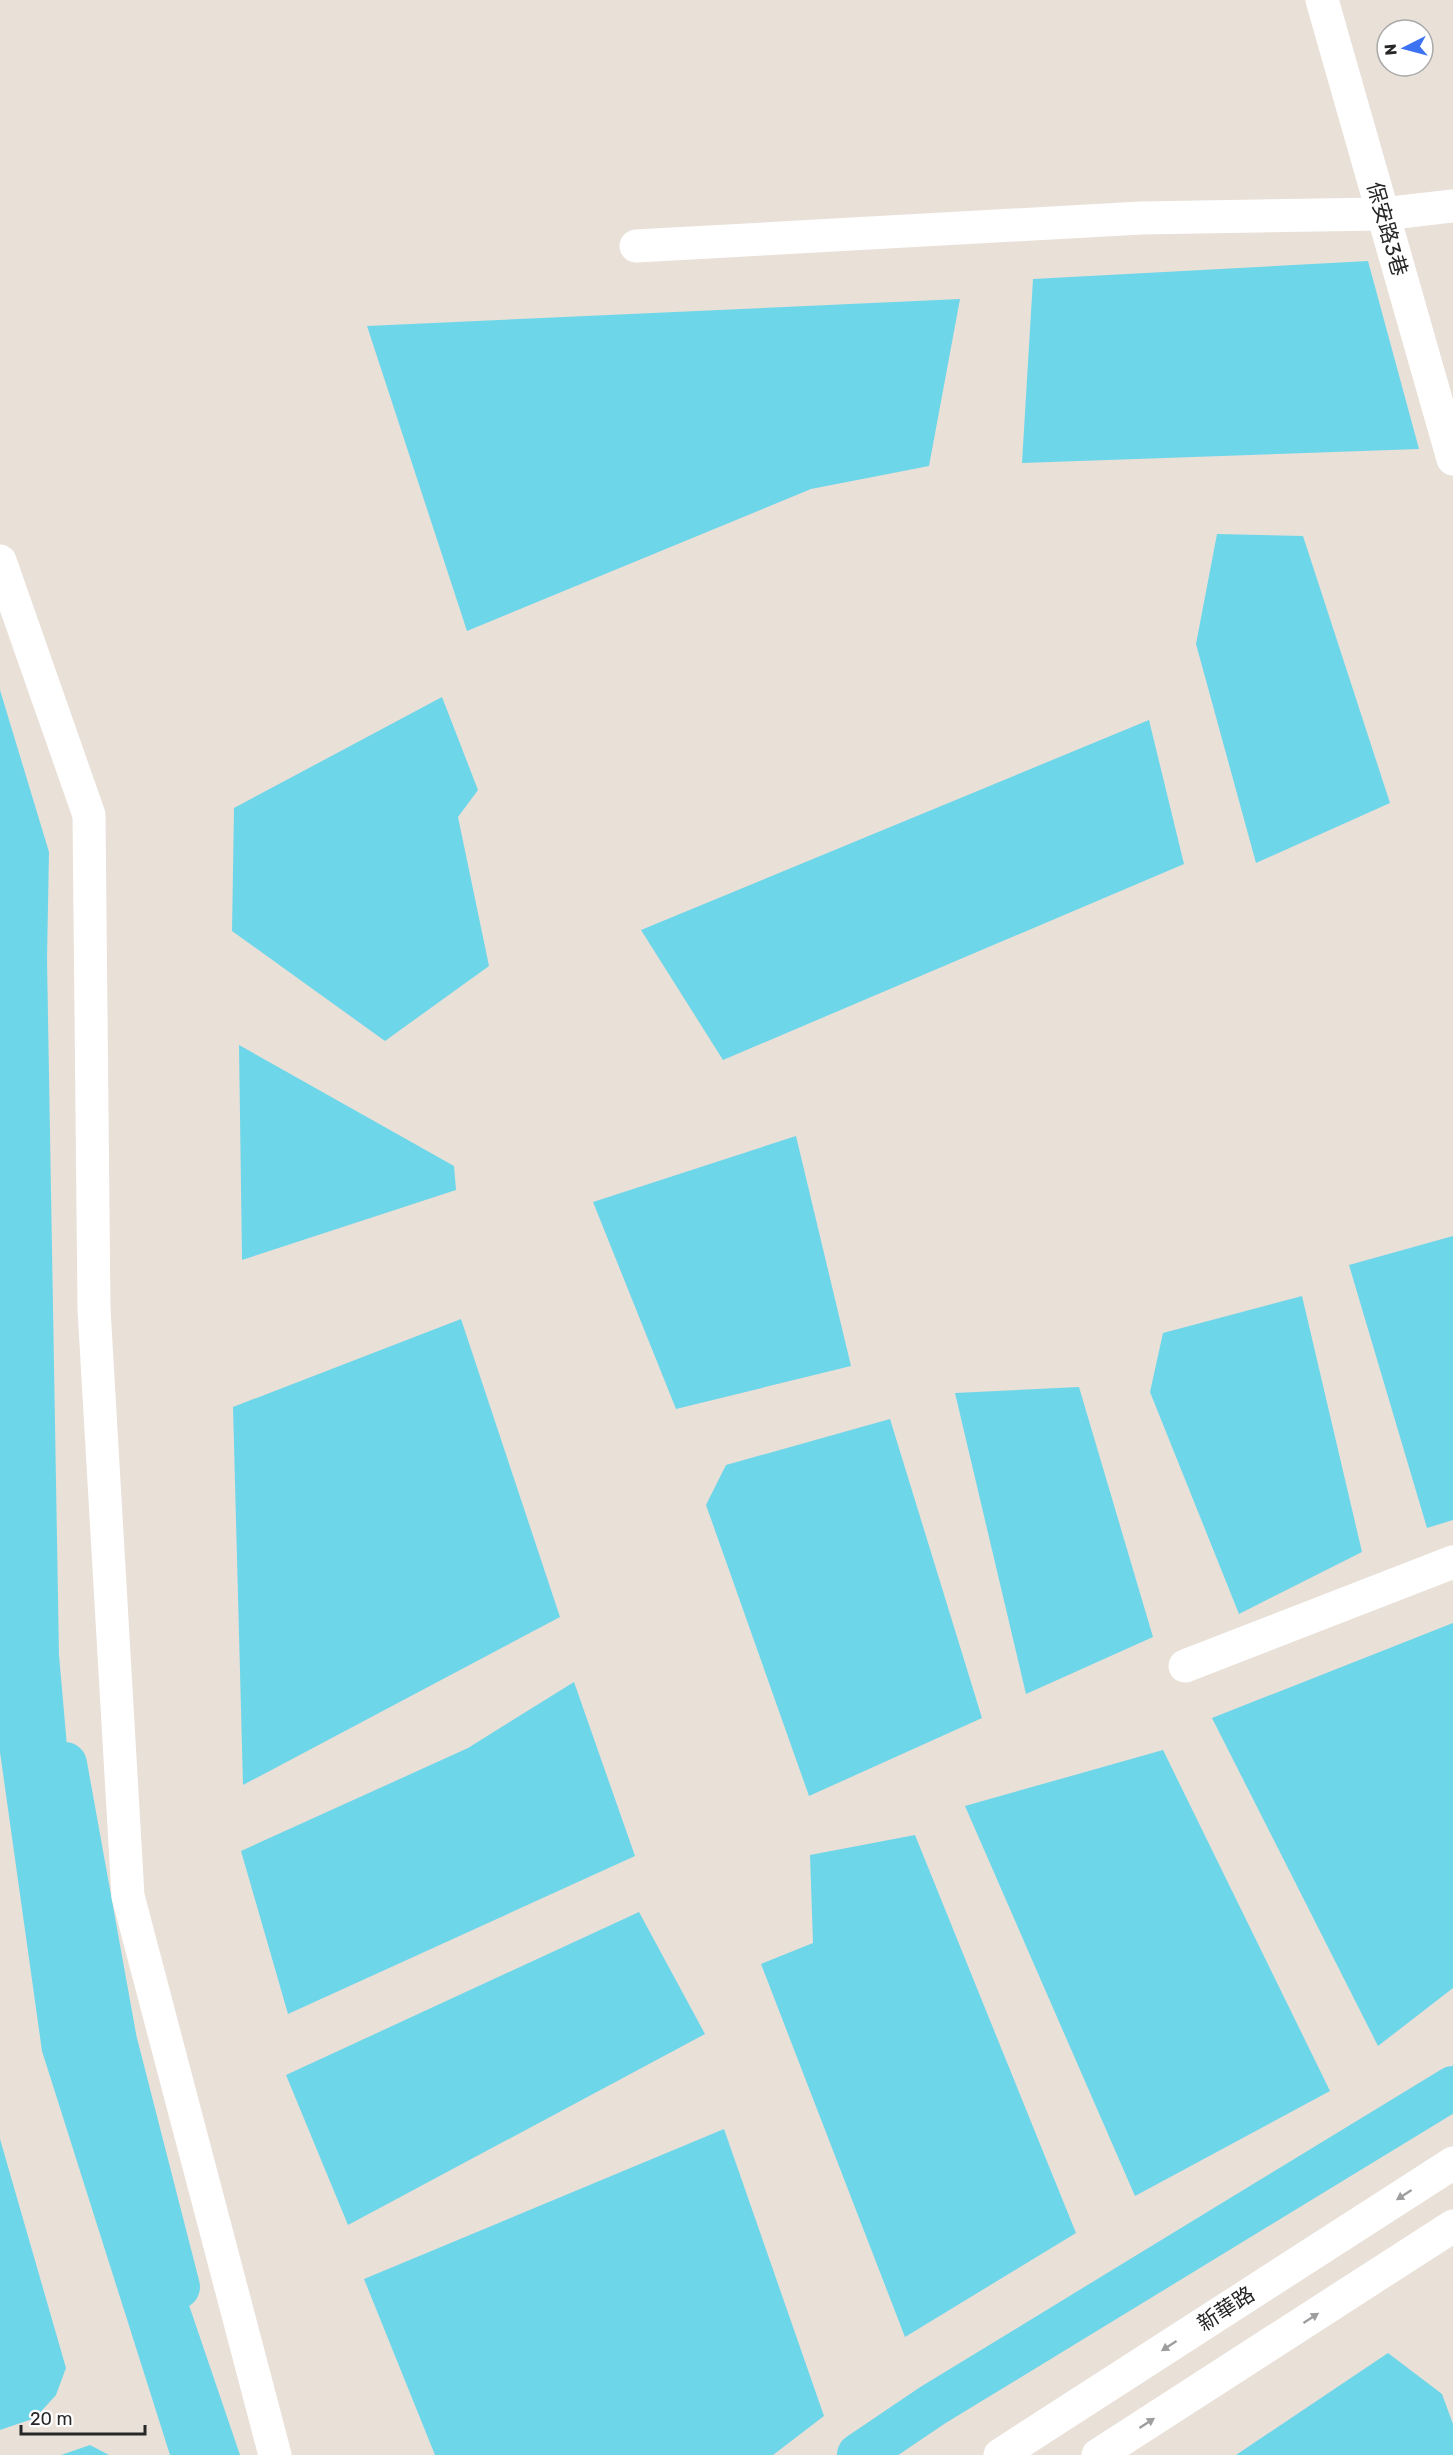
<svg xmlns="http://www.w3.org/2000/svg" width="1453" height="2455" font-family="Rubik,'Noto Sans TC',sans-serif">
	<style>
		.water { fill: #6ed6e9 }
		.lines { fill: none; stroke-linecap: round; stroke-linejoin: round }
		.canal { stroke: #6ed6e9; stroke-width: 44 }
		.minor { stroke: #fff; stroke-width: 33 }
		.oneway { fill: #9e9e9e }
		.labels { text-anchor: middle; stroke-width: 6; stroke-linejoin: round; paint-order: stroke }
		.street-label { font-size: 21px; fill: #272727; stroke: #fff }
	</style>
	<rect width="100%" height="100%" fill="#e9e0d8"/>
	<g class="water">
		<path d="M1368,261l51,188 -397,14 11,-184z"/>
		<path d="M960,299l-31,167 -118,23 -344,142 -100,-305z"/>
		<path d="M1217,534l86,2 87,267 -134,60 -60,-219z"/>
		<path d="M0,690l49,162 -2,107 12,696 28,319 23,99 130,382h-70l-128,-404 -42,-299z"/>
		<path d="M442,697l36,93 -20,27 31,149 -104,75 -153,-110 2,-123z"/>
		<path d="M1149,720l35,144 -461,196 -82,-130z"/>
		<path d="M239,1045l215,121 2,24 -214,70z"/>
		<path d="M796,1136l55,230 -175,43 -83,-207z"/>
		<path d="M1453,1236v284l-26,8 -78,-263z"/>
		<path d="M1302,1296l60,256 -123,62 -89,-222 13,-59z"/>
		<path d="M461,1319l99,298 -317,168 -10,-378z"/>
		<path d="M1079,1387l74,250 -127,57 -71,-301z"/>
		<path d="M890,1419l92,299 -173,78 -103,-291 20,-40z"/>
		<path d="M1453,1623v365l-75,58 -166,-328z"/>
		<path d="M574,1682l61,174 -347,158 -47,-163 227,-103z"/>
		<path d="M1163,1750l167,341 -195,105 -170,-390z"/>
		<path d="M915,1835l161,398 -171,104 -144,-373 52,-21 -3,-88z"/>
		<path d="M639,1912l66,122 -357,191 -62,-150z"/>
		<path d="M724,2129l100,287 -51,39h-338l-71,-176z"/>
		<path d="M0,2139l66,229 -10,27 -21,23 -35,12z"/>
		<path d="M1388,2353l54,41 11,30v31h-217z"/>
		<path d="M90,2445l19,10h-48z"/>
	</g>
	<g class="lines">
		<g class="canal">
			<path d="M65,1764l50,277 63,246"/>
			<path d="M859,2455l74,-50 520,-317"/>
		</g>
		<g class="minor">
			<path d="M1322,0l131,459"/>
			<path d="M636,246l505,-28 242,-4 70,-8"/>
			<path d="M0,561l89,254 5,494 34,587 147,559"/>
			<path d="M1185,1666l268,-104"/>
			<path d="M1000,2455l453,-292"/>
			<path d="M1098,2455l355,-229"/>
		</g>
	</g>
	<defs><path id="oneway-solid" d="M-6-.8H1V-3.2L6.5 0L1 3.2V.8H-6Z" transform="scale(1.5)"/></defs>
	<g class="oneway">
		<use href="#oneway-solid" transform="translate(1404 2195) rotate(147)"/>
		<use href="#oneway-solid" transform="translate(1311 2318) rotate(-33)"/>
		<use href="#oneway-solid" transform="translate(1169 2346) rotate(147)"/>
		<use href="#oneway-solid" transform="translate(1147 2423) rotate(-33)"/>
	</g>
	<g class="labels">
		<g class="street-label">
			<text transform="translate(1387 229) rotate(74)" y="7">保安路3巷</text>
			<text transform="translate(1226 2309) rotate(-33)" y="7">新華路</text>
		</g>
	</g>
	<g transform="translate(1405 48) rotate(264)"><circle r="28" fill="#ffffff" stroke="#a9a9a9" stroke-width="1.5"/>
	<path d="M0-4.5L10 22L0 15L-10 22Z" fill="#3d73f2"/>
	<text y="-9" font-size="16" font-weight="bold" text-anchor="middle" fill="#272727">N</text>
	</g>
	<path d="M21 2425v9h124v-9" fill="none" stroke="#272727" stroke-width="3"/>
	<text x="30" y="2425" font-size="18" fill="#272727" stroke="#ffffff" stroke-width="4.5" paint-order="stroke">20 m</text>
</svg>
